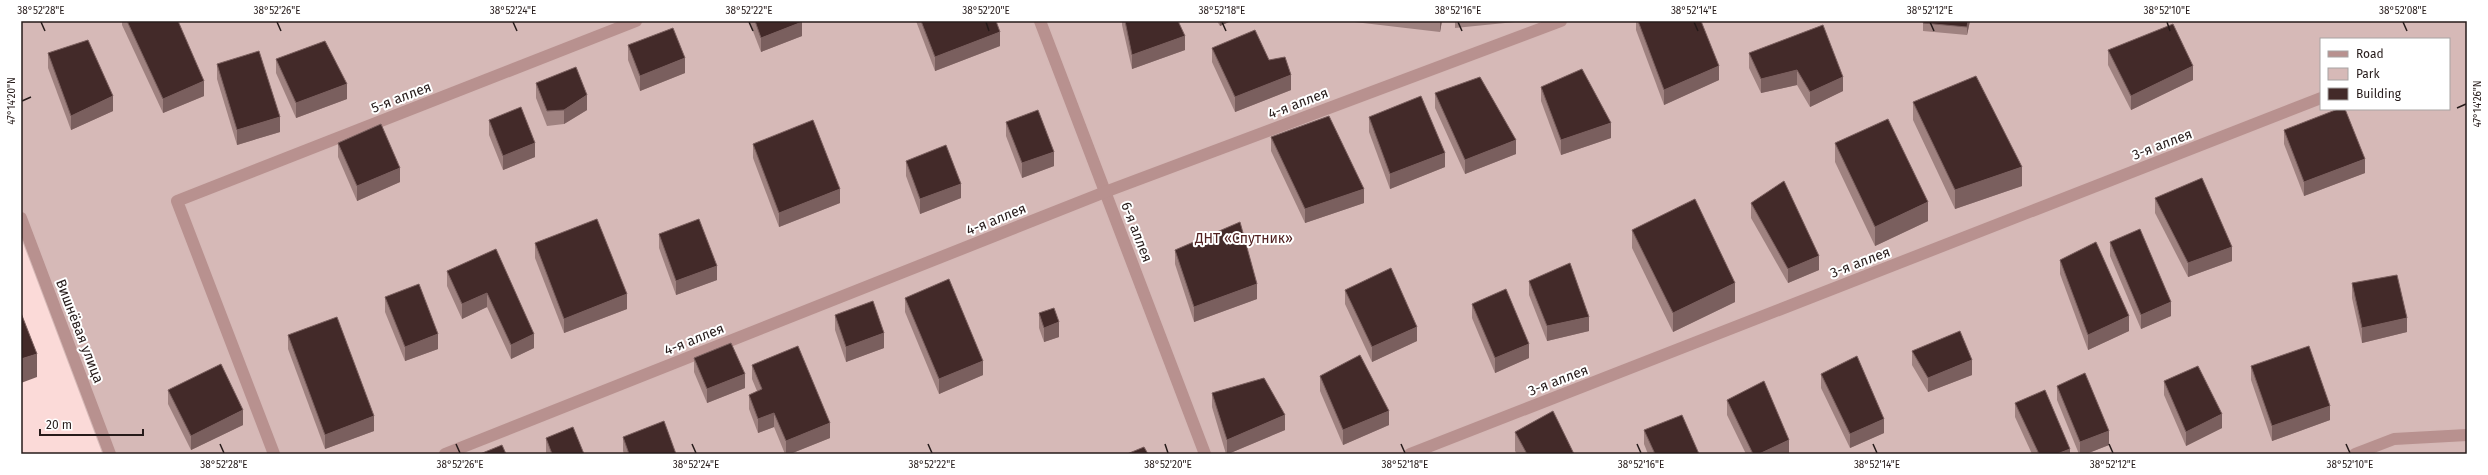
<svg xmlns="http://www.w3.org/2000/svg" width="2488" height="475" font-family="'Fira Sans',sans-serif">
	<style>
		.green { fill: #d6b9b7; fill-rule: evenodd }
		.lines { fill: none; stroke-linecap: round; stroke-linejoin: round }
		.minor-casing { stroke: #d5b8b6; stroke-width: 14 }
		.minor { stroke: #b8918f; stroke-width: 12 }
		.wall { fill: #9f8280 }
		.shaded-wall { fill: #7a5f5e }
		.building { fill: #432a29; stroke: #7a5f5e }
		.ticks { fill: none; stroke: #261b1a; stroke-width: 1.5 }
		.labels { text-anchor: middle; stroke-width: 4; stroke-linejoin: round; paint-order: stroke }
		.street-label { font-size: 14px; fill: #261b1a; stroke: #fff }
		.park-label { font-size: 14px; fill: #522121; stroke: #fff }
		.neatline { fill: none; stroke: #261b1a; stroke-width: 1.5 }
		.ticks-label { font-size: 10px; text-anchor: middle; fill: #261b1a }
	</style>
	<rect width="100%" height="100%" fill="#fbdad8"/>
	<path class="green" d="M21,21h2446v433h-2353l-93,-245zM2321,39h128v70h-128z"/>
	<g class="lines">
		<defs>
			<g id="minor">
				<path d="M1040,21l165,433"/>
				<path d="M21,218l89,236"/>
				<path d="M274,454l-97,-253 459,-180"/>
				<path d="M445,454l660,-262 456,-171"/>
				<path d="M1410,454l911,-356"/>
				<path d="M2355,454l39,-15 73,-4"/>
			</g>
		</defs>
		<use href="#minor" class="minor-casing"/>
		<use href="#minor" class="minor"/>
	</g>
	<g class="wall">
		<path d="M122,21h56l26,75 -41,17 -41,-88z"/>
		<path d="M749,21h53v15l-41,16z"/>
		<path d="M916,21h80l4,25 -65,25z"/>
		<path d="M1122,21h56l7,29 -53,19 -10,-44z"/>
		<path d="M1217,21h14l-11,5z"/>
		<path d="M1346,21h96l-2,11z"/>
		<path d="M1455,21h60v1l-60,6z"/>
		<path d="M1636,21h65l18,59 -55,25 -28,-75z"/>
		<path d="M1970,21l-3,14 -44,-4v-8z"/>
		<path d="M1823,25l20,66 -33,16 -13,-22 -36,8 -12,-25v-15z"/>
		<path d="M628,45l57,28 -45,18 -12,-31z"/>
		<path d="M1212,48l57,12 22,30 -56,22 -23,-50z"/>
		<path d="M2108,50l85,30 -62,30 -23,-45z"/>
		<path d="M48,53l65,58 -42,19 -23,-62z"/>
		<path d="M276,59l71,40 -51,19 -20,-45z"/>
		<path d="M217,64l63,68 -43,13 -20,-66z"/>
		<path d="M536,83l51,27 -23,14 -17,2 -11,-28z"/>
		<path d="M1541,87l70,51 -50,17 -20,-54z"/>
		<path d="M1435,93l81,61 -51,20 -30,-66z"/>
		<path d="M1913,102l109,84 -67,23 -42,-89z"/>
		<path d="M1369,117l76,50 -55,22 -21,-57z"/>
		<path d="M489,120l46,37 -32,13 -14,-35z"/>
		<path d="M1006,122l48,44 -32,12 -16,-42z"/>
		<path d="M2284,130l81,43 -61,23 -20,-52z"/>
		<path d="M1271,137l93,66 -59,20 -34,-72z"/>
		<path d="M338,143l62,39 -43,19 -19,-44z"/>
		<path d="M1835,143l93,78 -53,25 -40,-84z"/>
		<path d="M753,144l87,59 -61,24 -26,-69z"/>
		<path d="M906,161l55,37 -41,16 -14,-38z"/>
		<path d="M2155,198l77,63 -44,16 -33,-64z"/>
		<path d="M1751,203l68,67 -31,13 -37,-65z"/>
		<path d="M1632,230l103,72 -62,30 -41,-84z"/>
		<path d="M659,234l58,46 -41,15 -17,-47z"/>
		<path d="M2110,242l61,74 -30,13 -31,-73z"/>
		<path d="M535,243l92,66 -63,24 -29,-75z"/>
		<path d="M496,249l38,99 -23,11 -24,-52 -25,12 -15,-33v-15z"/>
		<path d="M1175,250l82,49 -63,23 -19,-58z"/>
		<path d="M2060,260l69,71 -41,19 -28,-76z"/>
		<path d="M1529,281l60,50 -42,10 -18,-46z"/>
		<path d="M2352,283l55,49 -45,11 -10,-45z"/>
		<path d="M1345,290l72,51 -45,21 -27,-58z"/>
		<path d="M385,297l53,52 -33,12 -20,-49z"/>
		<path d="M905,298l78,77 -44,19 -34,-82z"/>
		<path d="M1472,304l57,54 -34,15 -23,-55z"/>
		<path d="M1039,313l20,24 -15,5 -5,-14z"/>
		<path d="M835,315l49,33 -38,14 -11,-32z"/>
		<path d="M288,335l86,96 -49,18 -37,-100z"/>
		<path d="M1912,351l60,24 -44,17 -16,-27z"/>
		<path d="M694,358l51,30 -38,15 -13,-31z"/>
		<path d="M752,365l78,73 -40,16h-5l-11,-27 -16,6 -9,-24v-14l8,-4 -5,-12z"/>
		<path d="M2251,366l79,54 -58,21 -21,-61z"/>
		<path d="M1821,374l63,59 -34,15 -29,-60z"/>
		<path d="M1320,376l69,49 -46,20 -23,-54z"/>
		<path d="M2164,381l58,47 -36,18 -22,-51z"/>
		<path d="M2057,386l52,59 -23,9h-7l-22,-54z"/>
		<path d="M168,390l75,35 -52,25 -23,-46z"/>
		<path d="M1212,393l73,37 -57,24h-2l-14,-47z"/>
		<path d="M1727,400l62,54h-43l-19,-39z"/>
		<path d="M2015,403l55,51h-38l-17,-37z"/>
		<path d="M1644,430l55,24h-51l-4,-10z"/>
		<path d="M1515,432l59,22h-57l-2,-3z"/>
		<path d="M623,437l53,17h-52l-1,-3z"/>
		<path d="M546,438l38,16h-38z"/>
	</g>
	<g class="shaded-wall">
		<path d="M1220,21h11l-11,5z"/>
		<path d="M1440,21h2l-2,11z"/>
		<path d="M1968,21h2l-3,14v-8z"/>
		<path d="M802,22v14l-41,16v-14z"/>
		<path d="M1000,32v14l-65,25v-14z"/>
		<path d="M1185,36v14l-53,19v-14z"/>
		<path d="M685,58v15l-45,18v-15z"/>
		<path d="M1719,66v14l-55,25v-15z"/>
		<path d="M2193,66v14l-62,30v-14z"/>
		<path d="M1797,70v15l-36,8v-14z"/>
		<path d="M1291,75v15l-56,22v-15z"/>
		<path d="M1843,77v14l-33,16v-15z"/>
		<path d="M204,81v15l-41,17v-14z"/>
		<path d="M347,84v15l-51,19v-15z"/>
		<path d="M587,95v15l-23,14v-14z"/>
		<path d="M113,96v15l-42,19v-14z"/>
		<path d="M280,117v15l-43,13v-15z"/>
		<path d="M1611,123v15l-50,17v-15z"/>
		<path d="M1516,140v14l-51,20v-14z"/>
		<path d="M535,143v14l-32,13v-14z"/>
		<path d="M1054,152v14l-32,12v-15z"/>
		<path d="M1445,153v14l-55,22v-15z"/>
		<path d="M2365,159v14l-61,23v-14z"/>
		<path d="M2022,167v19l-67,23v-19z"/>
		<path d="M400,168v14l-43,19v-15z"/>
		<path d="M961,184v14l-41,16v-15z"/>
		<path d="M840,189v14l-61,24v-14z"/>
		<path d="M1364,189v14l-59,20v-14z"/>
		<path d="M1928,202v19l-53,25v-19z"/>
		<path d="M2232,247v14l-44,16v-14z"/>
		<path d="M1819,256v14l-31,13v-14z"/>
		<path d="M717,266v14l-41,15v-14z"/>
		<path d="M1735,283v19l-62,30v-19z"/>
		<path d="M1257,284v15l-63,23v-15z"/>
		<path d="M487,293v14l-25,12v-15z"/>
		<path d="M627,294v15l-63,24v-14z"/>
		<path d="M2171,302v14l-30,13v-14z"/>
		<path d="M2129,316v15l-41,19v-15z"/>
		<path d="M1589,317v14l-42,10v-15z"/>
		<path d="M2407,318v14l-45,11v-15z"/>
		<path d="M1059,322v15l-15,5v-14z"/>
		<path d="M1417,327v14l-45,21v-15z"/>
		<path d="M884,333v15l-38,14v-15z"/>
		<path d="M438,334v15l-33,12v-14z"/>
		<path d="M534,334v14l-23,11v-14z"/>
		<path d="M1529,344v14l-34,15v-15z"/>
		<path d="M37,354v23l-16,6v-24z"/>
		<path d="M1972,360v15l-44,17v-14z"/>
		<path d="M983,361v14l-44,19v-15z"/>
		<path d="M745,374v14l-38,15v-14z"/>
		<path d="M2330,406v14l-58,21v-15z"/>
		<path d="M243,410v15l-52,25v-14z"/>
		<path d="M1389,411v14l-46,20v-15z"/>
		<path d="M774,413v14l-16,6v-14z"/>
		<path d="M2222,414v14l-36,18v-14z"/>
		<path d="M1285,415v15l-57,24h-1v-14z"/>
		<path d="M374,416v15l-49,18v-14z"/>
		<path d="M1884,419v14l-34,15v-14z"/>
		<path d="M830,423v15l-40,16h-4v-13z"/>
		<path d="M2109,431v14l-23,9h-6v-12z"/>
		<path d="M1789,440v14h-30z"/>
		<path d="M2070,449v5h-13z"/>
	</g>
	<g class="building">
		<path d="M127,21h51l26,60 -41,18z"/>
		<path d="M755,21h47v1l-41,16z"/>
		<path d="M921,21h75l4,11 -65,25z"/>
		<path d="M1125,21h53l7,15 -53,19z"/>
		<path d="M1638,21h63l18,45 -55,24z"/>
		<path d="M1924,21h44l-1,6 -44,-4z"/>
		<path d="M2173,24l20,42 -62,30 -23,-46z"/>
		<path d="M1823,25l20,52 -33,15 -13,-22 -36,9 -12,-26z"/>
		<path d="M673,28l12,30 -45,18 -12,-31z"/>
		<path d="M1255,30l14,30 16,-3 6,18 -56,22 -23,-49z"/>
		<path d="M88,40l25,56 -42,20 -23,-63z"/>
		<path d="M325,41l22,43 -51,19 -20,-44z"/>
		<path d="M259,51l21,66 -43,13 -20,-66z"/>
		<path d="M576,67l11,28 -23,15 -17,1 -11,-28z"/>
		<path d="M1582,69l29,54 -50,17 -20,-53z"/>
		<path d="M1976,76l46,91 -67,23 -42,-88z"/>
		<path d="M1480,77l36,63 -51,20 -30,-67z"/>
		<path d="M1421,96l24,57 -55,21 -21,-57z"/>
		<path d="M521,107l14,36 -32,13 -14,-36z"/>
		<path d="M2338,109h7l20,50 -61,23 -20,-52z"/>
		<path d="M1038,110l16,42 -32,11 -16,-41z"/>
		<path d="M1329,116l35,73 -59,20 -34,-72z"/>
		<path d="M1888,119l40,83 -53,25 -40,-84z"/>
		<path d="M813,120l27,69 -61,24 -26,-69z"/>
		<path d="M381,124l19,44 -43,18 -19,-43z"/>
		<path d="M946,145l15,39 -41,15 -14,-38z"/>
		<path d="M2202,178l30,69 -44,16 -33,-65z"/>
		<path d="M1784,181l35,75 -31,13 -37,-66z"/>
		<path d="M1695,199l40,84 -62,30 -41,-83z"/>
		<path d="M597,219l30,75 -63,25 -29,-76z"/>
		<path d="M699,219l18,47 -41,15 -17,-47z"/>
		<path d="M1240,222l17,62 -63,23 -19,-57z"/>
		<path d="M2140,229l31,73 -30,13 -31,-73z"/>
		<path d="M2096,242l33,74 -41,19 -28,-75z"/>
		<path d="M496,249l38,85 -23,11 -24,-52 -25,11 -15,-33z"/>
		<path d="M1570,263l19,54 -42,9 -18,-45z"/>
		<path d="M1391,268l26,59 -45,20 -27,-57z"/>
		<path d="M2397,275l10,43 -45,10 -10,-45z"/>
		<path d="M949,279l34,82 -44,18 -34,-81z"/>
		<path d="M419,284l19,50 -33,13 -20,-50z"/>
		<path d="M1506,289l23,55 -34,14 -23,-54z"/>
		<path d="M873,301l11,32 -38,14 -11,-32z"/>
		<path d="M1054,308l5,14 -15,6 -5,-15z"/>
		<path d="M21,313l16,41 -16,5z"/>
		<path d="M337,317l37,99 -49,19 -37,-100z"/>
		<path d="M1960,331l12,29 -44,18 -16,-27z"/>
		<path d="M731,343l14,31 -38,15 -13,-31z"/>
		<path d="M798,346l32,77 -44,18 -12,-28 -16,6 -9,-24 13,-6 -10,-24z"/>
		<path d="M2309,346l21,60 -58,20 -21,-60z"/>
		<path d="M1360,355l29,56 -46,19 -23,-54z"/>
		<path d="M1857,356l27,63 -34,15 -29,-60z"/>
		<path d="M221,364l22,46 -52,26 -23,-46z"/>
		<path d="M2198,366l24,48 -36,18 -22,-51z"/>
		<path d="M2085,373l24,58 -29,11 -23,-56z"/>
		<path d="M1264,378l21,37 -58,25 -15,-47z"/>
		<path d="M1764,381l25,59 -30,14h-6l-26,-54z"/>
		<path d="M2045,390l25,59 -13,5h-18l-24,-51z"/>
		<path d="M1553,411l21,43h-47l-12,-22z"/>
		<path d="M1682,415l17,39h-44l-11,-24z"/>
		<path d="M664,421l12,33h-47l-6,-17z"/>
		<path d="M573,427l11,27h-32l-6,-16z"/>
		<path d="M502,445l4,9h-26z"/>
		<path d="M1144,447l4,7h-21z"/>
	</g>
	<path class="ticks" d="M41,22l4,9M277,22l4,9M513,22l4,9M749,22l4,9M986,22l3,9M1222,22l4,9M1458,22l4,9M1694,22l4,9M1930,22l4,9M2167,22l3,9M2403,22l4,9M22,101l9,-4M2457,108l9,-4M220,444l4,9M456,444l4,9M692,444l4,9M928,444l4,9M1165,444l3,9M1401,444l4,9M1637,444l4,9M1873,444l4,9M2109,444l4,9M2346,444l4,9"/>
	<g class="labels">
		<g class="street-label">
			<text transform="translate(401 97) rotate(-21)" y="5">5-я аллея</text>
			<text transform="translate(1298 103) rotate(-21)" y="5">4-я аллея</text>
			<text transform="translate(2162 144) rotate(-21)" y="5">3-я аллея</text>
			<text transform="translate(996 219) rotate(-22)" y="5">4-я аллея</text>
			<text transform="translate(1137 232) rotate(69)" y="5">6-я аллея</text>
			<text transform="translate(1860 262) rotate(-21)" y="5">3-я аллея</text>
			<text transform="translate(80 331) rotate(69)" y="5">Вишнёвая улица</text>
			<text transform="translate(694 339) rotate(-22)" y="5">4-я аллея</text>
			<text transform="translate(1558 380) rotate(-21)" y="5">3-я аллея</text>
		</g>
		<g class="park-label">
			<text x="1244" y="243">ДНТ «Спутник»</text>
		</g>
	</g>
	<rect width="2488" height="475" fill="none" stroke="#ffffff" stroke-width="44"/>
	<rect x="2320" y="38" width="130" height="72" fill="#ffffff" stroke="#a8a4a3"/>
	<rect x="2328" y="51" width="20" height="6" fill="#b8918f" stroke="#a8a4a3"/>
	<text x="2356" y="58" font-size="12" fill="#261b1a">Road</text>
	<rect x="2328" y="68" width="20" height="12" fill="#d6b9b7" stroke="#a8a4a3"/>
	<text x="2356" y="78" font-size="12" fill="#261b1a">Park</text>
	<rect x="2328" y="88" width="20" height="12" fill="#432a29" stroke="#a8a4a3"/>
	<text x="2356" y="98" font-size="12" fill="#261b1a">Building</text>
	<path d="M40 429v6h103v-6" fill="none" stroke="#261b1a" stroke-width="2"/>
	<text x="46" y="429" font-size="12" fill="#261b1a" stroke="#ffffff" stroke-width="3" paint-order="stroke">20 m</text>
	<rect x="22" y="22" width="2444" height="431" class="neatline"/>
	<g class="ticks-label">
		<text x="41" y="14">38°52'28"E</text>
		<text x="277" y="14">38°52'26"E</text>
		<text x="513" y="14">38°52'24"E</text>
		<text x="749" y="14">38°52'22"E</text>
		<text x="986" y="14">38°52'20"E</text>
		<text x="1222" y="14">38°52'18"E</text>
		<text x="1458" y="14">38°52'16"E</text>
		<text x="1694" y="14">38°52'14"E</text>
		<text x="1930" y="14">38°52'12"E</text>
		<text x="2167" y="14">38°52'10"E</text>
		<text x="2403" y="14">38°52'08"E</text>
		<text transform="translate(11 101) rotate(-90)" y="4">47°14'20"N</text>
		<text transform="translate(2477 104) rotate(-90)" y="4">47°14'26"N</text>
		<text x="224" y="468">38°52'28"E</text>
		<text x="460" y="468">38°52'26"E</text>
		<text x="696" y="468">38°52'24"E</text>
		<text x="932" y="468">38°52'22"E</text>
		<text x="1168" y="468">38°52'20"E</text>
		<text x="1405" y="468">38°52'18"E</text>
		<text x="1641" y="468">38°52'16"E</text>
		<text x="1877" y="468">38°52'14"E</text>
		<text x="2113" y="468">38°52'12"E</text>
		<text x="2350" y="468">38°52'10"E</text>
	</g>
</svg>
